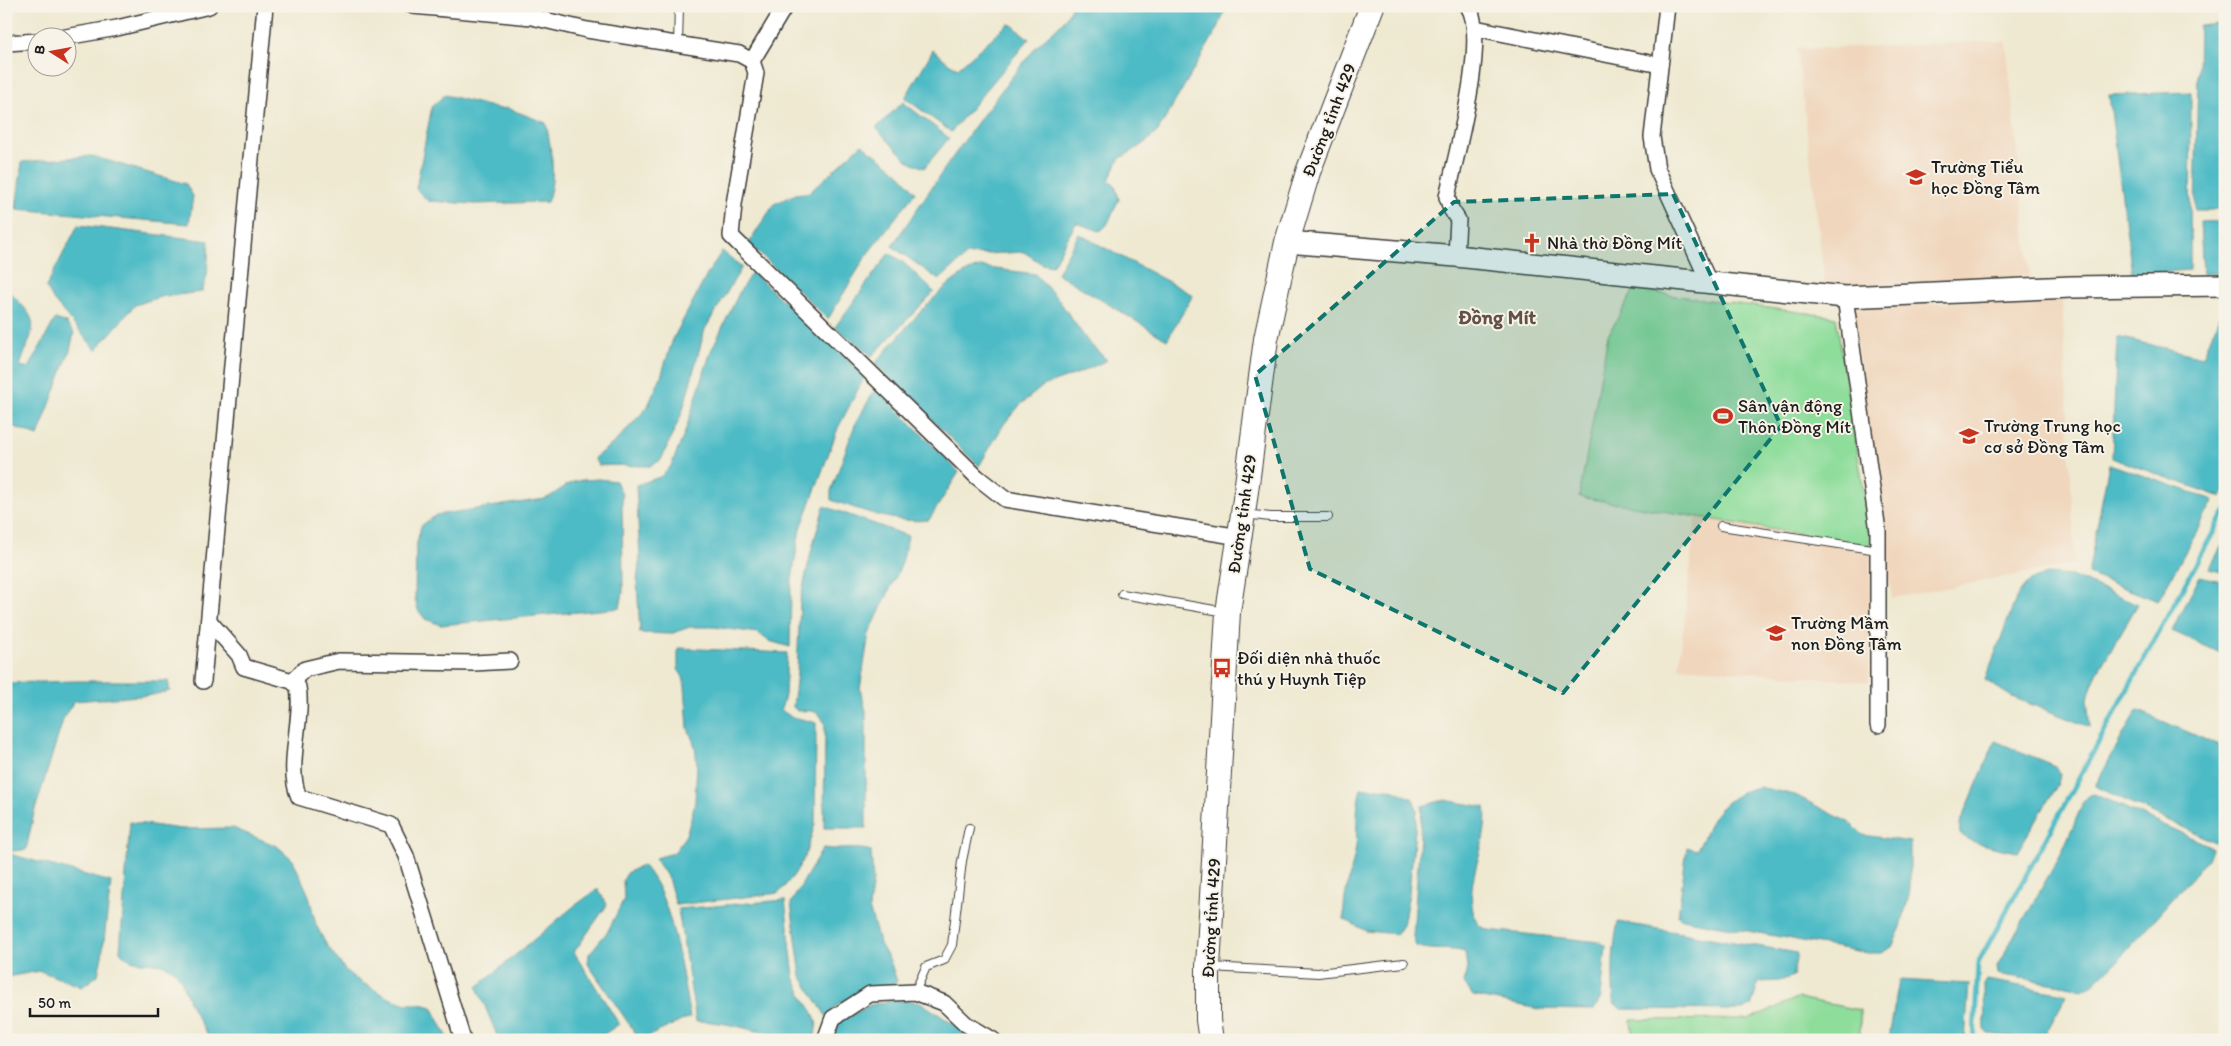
<svg xmlns="http://www.w3.org/2000/svg" width="2231" height="1046" font-family="Itim,sans-serif">
	<style>
		.built { fill: #f0d6bc }
		.green { fill: #8edd9b; stroke: #557c5c }
		.water { fill: #4dbbc6; stroke: #346c71 }
		.lines { fill: none; stroke-linecap: round; stroke-linejoin: round }
		.stream { stroke: #4dbbc6; stroke-width: 5 }
		.lane-casing { stroke: #3c3b37; stroke-width: 10 }
		.street-casing { stroke: #3c3b37; stroke-width: 18 }
		.secondary-casing { stroke: #3c3b37; stroke-width: 24 }
		.primary-casing { stroke: #3c3b37; stroke-width: 26 }
		.lane { stroke: #fff; stroke-width: 8 }
		.street { stroke: #fff; stroke-width: 15 }
		.secondary { stroke: #fff; stroke-width: 21 }
		.primary { stroke: #fff; stroke-width: 24 }
		.marked { fill: #0f766e; fill-opacity: 0.2; stroke: #0f766e; stroke-width: 4; stroke-dasharray: 10 6; stroke-linejoin: round }
		.labels { text-anchor: middle; stroke-width: 4; stroke-linejoin: round; paint-order: stroke }
		.street-label { font-size: 18px; fill: #1c1c1c; stroke: #f7f3e8 }
		.poi-label { font-size: 18px; fill: #1c1c1c; stroke: #f7f3e8; text-anchor: start }
		.quarter-label { font-size: 20px; font-weight: bold; fill: #635046; stroke: #f7f3e8 }
	</style>
	<rect width="100%" height="100%" fill="#f7f3e8"/>
	<filter id="ink" filterUnits="userSpaceOnUse"><feTurbulence type="fractalNoise" baseFrequency=".02" numOctaves="2"/><feDisplacementMap in="SourceGraphic" scale="10" xChannelSelector="R" yChannelSelector="G"/><feConvolveMatrix kernelMatrix="1 2 1 2 8 2 1 2 1" color-interpolation-filters="sRGB"/></filter>
	<filter id="wash" filterUnits="userSpaceOnUse"><feTurbulence type="fractalNoise" baseFrequency=".0096" numOctaves="4" result="noise"/><feDisplacementMap in="SourceGraphic" scale="20" xChannelSelector="R" yChannelSelector="G"/><feGaussianBlur stdDeviation="1.12" result="paint"/><feColorMatrix in="noise" values="0 0 0 0 0 0 0 0 0 0 0 0 0 0 0 0 0 1.4 0 .05"/><feComposite in="paint" operator="in"/></filter>
	<g filter="url(#wash)">
		<rect width="100%" height="100%" fill="#efe9d1"/>
		<g class="built">
			<path d="M2006,41l24,235 -147,9 -58,-1 -28,-235z"/>
			<path d="M2062,297l13,267 -183,34 -40,-291z"/>
			<path d="M1696,517l175,29 -2,136 -190,-15z"/>
		</g>
		<g class="green">
			<path d="M1634,290l202,27 35,220v9l-292,-49 29,-162z"/>
			<path d="M1798,998l62,12v30h-227l-2,-20 118,-1z"/>
		</g>
		<g class="water">
			<path d="M1071,6h156l-9,22 -60,103 -14,13 -25,15 -10,21 6,5 4,14 -12,26 -7,6 -24,-8 -24,43 -10,-2 -18,-12 -57,3 -28,25 -47,-34c46,-68 92,-137 145,-200 11,-12 31,-24 34,-40z"/>
			<path d="M2225,23v187h-30l4,-184z"/>
			<path d="M1008,24l4,1 17,14 -78,93 -46,-34 28,-48 17,14 8,4z"/>
			<path d="M2191,92l-1,178 -58,4 -23,-179z"/>
			<path d="M445,95l55,14 7,-1 39,15c5,26 11,54 1,79l-73,2 -46,-3 -12,-12 16,-83z"/>
			<path d="M903,102l46,36 -25,30 -17,-8 -31,-32z"/>
			<path d="M862,144c18,15 42,29 53,49l-47,60 -40,66 -79,-76 25,-39 22,-10 14,-2z"/>
			<path d="M92,156l94,28 7,12 -4,28 -173,-15 6,-47z"/>
			<path d="M2225,221v52l-22,1 -3,-52z"/>
			<path d="M78,225l131,16 -2,34 -5,17 -42,5 -25,8 -39,45 -42,-49 -8,-14z"/>
			<path d="M1079,234l114,61 -26,45 -110,-67z"/>
			<path d="M722,251l20,16 -37,62 -23,84 -21,47 -11,6 -52,-1 -4,-7 21,-16 32,-34 13,-29 13,-40 35,-66z"/>
			<path d="M889,253l14,9 31,30 -62,64 -37,-29z"/>
			<path d="M980,267l55,7 23,25 30,43 19,18 -28,13 -36,13 -23,19 -16,19 -25,42 -102,-100v-5c24,-26 70,-87 103,-94z"/>
			<path d="M752,272l113,104 -27,52 -39,106 -8,52 -1,61 -21,-6 -11,-8 -44,-6h-24l-20,7 -30,-1 -3,-52 3,-24 -4,-72 24,-8 11,-11 13,-31 27,-84 29,-60z"/>
			<path d="M6,289c37,35 29,33 14,77l9,2 26,-49 10,3 9,11 -4,17 -32,86 -26,-10h-6z"/>
			<path d="M2225,302v189l-4,6 -109,-39 5,-121 86,20z"/>
			<path d="M876,388l83,84 -30,48c-34,4 -67,-10 -98,-20v-9l25,-69z"/>
			<path d="M2109,464l105,36 -56,101 -70,-27z"/>
			<path d="M598,479l18,2 6,13 1,98 -3,16 -179,17 -16,-6 -7,-9 -3,-12 1,-51 5,-21 15,-11 108,-16c12,-4 20,-15 33,-18 7,-2 15,-1 21,-2z"/>
			<path d="M824,506l84,30 -6,27 -33,71 -9,55 6,22v117h-42l1,-102c-4,-16 -13,-16 -28,-15l-4,-4 4,-34 3,-72 12,-53z"/>
			<path d="M2225,540v33l-16,-4z"/>
			<path d="M2048,574l23,2 67,28 -41,69 -10,26 3,28 -78,-30 -27,-17 32,-84 13,-16z"/>
			<path d="M2200,576l25,6v73l-53,-24z"/>
			<path d="M678,648l109,5 -2,42 -4,14c9,11 23,9 35,14l-1,101 -10,32 -11,19 -15,18 -103,12 -8,-27 -13,-20 19,-5 12,-18 5,-16 4,-17 2,-39 -2,-17 -7,-18 -3,-42 -2,-9 -5,-8z"/>
			<path d="M76,681h92l2,10 -18,4 -78,6 -10,16 -30,96 -8,37 -14,1 -6,-2v-166z"/>
			<path d="M2139,711l86,37v99l-130,-61 40,-73z"/>
			<path d="M1995,741l60,25 5,9 -2,9 -41,68c-13,-3 -47,-8 -55,-17 -4,-3 -2,-7 -2,-11z"/>
			<path d="M1759,787l36,8 57,29 11,11 47,7v48l-9,37 -9,20 -11,6h-13l-186,-34 -4,-3 9,-69 9,3c8,-10 11,-23 18,-34 10,-14 28,-26 45,-29z"/>
			<path d="M1378,788l16,2 19,9 4,11 -8,83 -6,32 -6,9 -31,-3 -22,-12c-2,-25 9,-48 12,-73 2,-19 -1,-38 5,-57z"/>
			<path d="M2094,794l114,51 4,3 -4,11 -84,95 -33,32 -7,3 -86,-15 -1,-8 64,-112 22,-51 6,-8z"/>
			<path d="M1444,800l41,7c6,39 -27,79 -7,118l10,5 112,12 6,4 -5,52 -7,12 -55,-1 -66,-13 -9,-13 3,-16 -2,-15c-16,-5 -33,0 -49,-6l-3,-9 9,-131z"/>
			<path d="M130,822l51,7 52,-1 44,18 16,14 16,36 7,29 10,19 20,27 10,8 33,19 18,6h14l11,3 17,33h-238c-7,-12 -16,-24 -21,-37 -6,-11 -7,-26 -18,-34 -16,-12 -41,0 -52,-18z"/>
			<path d="M823,848c16,3 33,-2 48,3l2,29 -4,28 11,36 10,17 7,20 -3,5 -41,10 -12,6 -15,14 -25,-40 -10,-73z"/>
			<path d="M6,853l105,29 -9,74 -4,19 -16,12 -42,-16 -34,6z"/>
			<path d="M643,865c31,34 38,107 47,152l-50,23 -52,-76 1,-10 19,-23 16,-32 -1,-19 5,-8z"/>
			<path d="M598,889l9,16 -33,47 45,72 -23,16h-97l-22,-53 96,-80z"/>
			<path d="M785,900l9,77 10,22 8,12 5,12 -3,17c-40,0 -78,-19 -118,-19l-18,-112z"/>
			<path d="M1618,922l179,31 -4,23 -13,5 -21,1 -8,24 -8,4 -122,-1 -7,-6c-2,-29 -2,-52 4,-81z"/>
			<path d="M1899,980l70,4 -4,56h-75v-8z"/>
			<path d="M1987,980l77,14 3,1 -25,45 -54,-6 -3,-3 -1,-46z"/>
			<path d="M896,1000l24,2 48,32 1,6h-136l6,-18 31,-17z"/>
		</g>
		<g class="lines">
			<path class="stream" d="M1974,1040l4,-77 247,-452"/>
		</g>
	</g>
	<g filter="url(#ink)">
		<g class="lines">
			<defs>
				<g id="lane">
					<path d="M678,45l1,-39"/>
					<path d="M1245,514l25,3h58"/>
					<path d="M1721,526l157,24"/>
					<path d="M1122,594l104,18"/>
					<path d="M1210,967l108,6 86,-10"/>
					<path d="M915,992l11,-25 18,-7 8,-15 10,-84 7,-33"/>
				</g>
				<g id="street">
					<path d="M413,6l119,11 55,13 152,24 13,7 4,12 -22,131 -3,32 246,241 28,22 235,38"/>
					<path d="M1667,6l-15,131 5,32 52,113"/>
					<path d="M1475,28l185,37"/>
					<path d="M60,38l57,-10 92,-22"/>
					<path d="M6,43l32,-2"/>
					<path d="M752,61l33,-55"/>
					<path d="M1456,256l2,-36 -7,-11 -4,-12c8,-39 42,-159 21,-191"/>
					<path d="M1845,297l33,234v194"/>
					<path d="M209,621l30,34 5,12 48,14 6,6c6,34 -13,79 1,110l92,28 15,31 57,184"/>
					<path d="M203,681l62,-675"/>
					<path d="M292,681l13,-12 34,-8 135,2 36,-2"/>
					<path d="M825,1040l8,-22 37,-24 45,-2 29,11 22,21 27,16"/>
				</g>
				<path id="secondary" d="M1287,242l169,14 389,41 226,-10 154,-2"/>
				<path id="primary" d="M1211,1040l-3,-20v-53l20,-355 15,-98 23,-175 21,-97 21,-70 64,-166"/>
			</defs>
			<use href="#lane" class="lane-casing"/>
			<use href="#street" class="street-casing"/>
			<use href="#secondary" class="secondary-casing"/>
			<use href="#primary" class="primary-casing"/>
			<use href="#lane" class="lane"/>
			<use href="#street" class="street"/>
			<use href="#secondary" class="secondary"/>
			<use href="#primary" class="primary"/>
		</g>
	</g>
	<path class="marked" d="M1673,194l108,232 -218,267 -253,-124 -55,-194 199,-173z"/>
	<defs>
		<symbol id="school-bare" viewBox="-9 -9 18 18"><path d="M0-5L7-2L0 1L-7-2ZM-4 1L0 2.5L4 1V4Q0 6-4 4Z" fill="#c8321e" stroke="#f7f3e8" stroke-width="2.5" paint-order="stroke"/></symbol>
		<symbol id="church-bare" viewBox="-9 -9 18 18"><path d="M-1.2-6h2.4v3.5h3.3v2.4h-3.3V6h-2.4V-.1h-3.3v-2.4h3.3Z" fill="#c8321e" stroke="#f7f3e8" stroke-width="2.5" paint-order="stroke"/></symbol>
		<symbol id="stadium-bare" viewBox="-9 -9 18 18"><path d="M0-5a6.5 5 0 1 0 0 10a6.5 5 0 1 0 0-10ZM-3.5-1.8h7v3.6h-7Z" fill="#c8321e" stroke="#f7f3e8" stroke-width="2.5" paint-order="stroke"/></symbol>
		<symbol id="bus-bare" viewBox="-9 -9 18 18"><path d="M-5-6H5V4H4V6H2V4H-2V6H-4V4H-5ZM-3.5-4V0h7V-4ZM-3.5 1.2v1.5H-2V1.2ZM2 1.2v1.5H3.5V1.2Z" fill="#c8321e" stroke="#f7f3e8" stroke-width="2.5" paint-order="stroke"/></symbol>
	</defs>
	<g fill-rule="evenodd">
		<use href="#school-bare" x="1902" y="163" width="28" height="28"/>
		<use href="#church-bare" x="1518" y="229" width="28" height="28"/>
		<use href="#stadium-bare" x="1709" y="402" width="28" height="28"/>
		<use href="#school-bare" x="1955" y="422" width="28" height="28"/>
		<use href="#school-bare" x="1762" y="619" width="28" height="28"/>
		<use href="#bus-bare" x="1208" y="654" width="28" height="28"/>
	</g>
	<g class="labels">
		<g class="street-label">
			<text transform="translate(1329 120) rotate(-69)" y="6">Đường tỉnh 429</text>
			<text transform="translate(1242 514) rotate(-82)" y="6">Đường tỉnh 429</text>
			<text transform="translate(1211 918) rotate(-87)" y="6">Đường tỉnh 429</text>
		</g>
		<g class="poi-label">
			<text x="1931" y="173">Trường Tiểu<tspan x="1931" dy="21">học Đồng Tâm</tspan></text>
			<text x="1547" y="249">Nhà thờ Đồng Mít</text>
			<text x="1738" y="412">Sân vận động<tspan x="1738" dy="21">Thôn Đồng Mít</tspan></text>
			<text x="1984" y="432">Trường Trung học<tspan x="1984" dy="21">cơ sở Đồng Tâm</tspan></text>
			<text x="1791" y="629">Trường Mầm<tspan x="1791" dy="21">non Đồng Tâm</tspan></text>
			<text x="1237" y="664">Đối diện nhà thuốc<tspan x="1237" dy="21">thú y Huynh Tiệp</tspan></text>
		</g>
		<g class="quarter-label">
			<text x="1497" y="324">Đồng Mít</text>
		</g>
	</g>
	<rect width="2231" height="1046" fill="none" stroke="#f7f3e8" stroke-width="25"/>
	<g transform="translate(52 52) rotate(281)"><circle r="24" fill="#f7f3e8" stroke="#9f9d96"/>
	<path d="M0-4L9 19L0 12L-9 19Z" fill="#c8321e"/>
	<text y="-8" font-size="14" font-weight="bold" text-anchor="middle" fill="#1c1c1c">B</text>
	</g>
	<path d="M30 1008v8h128v-8" fill="none" stroke="#1c1c1c" stroke-width="2.5"/>
	<text x="38" y="1008" font-size="15" fill="#1c1c1c" stroke="#f7f3e8" stroke-width="4" paint-order="stroke">50 m</text>
</svg>
